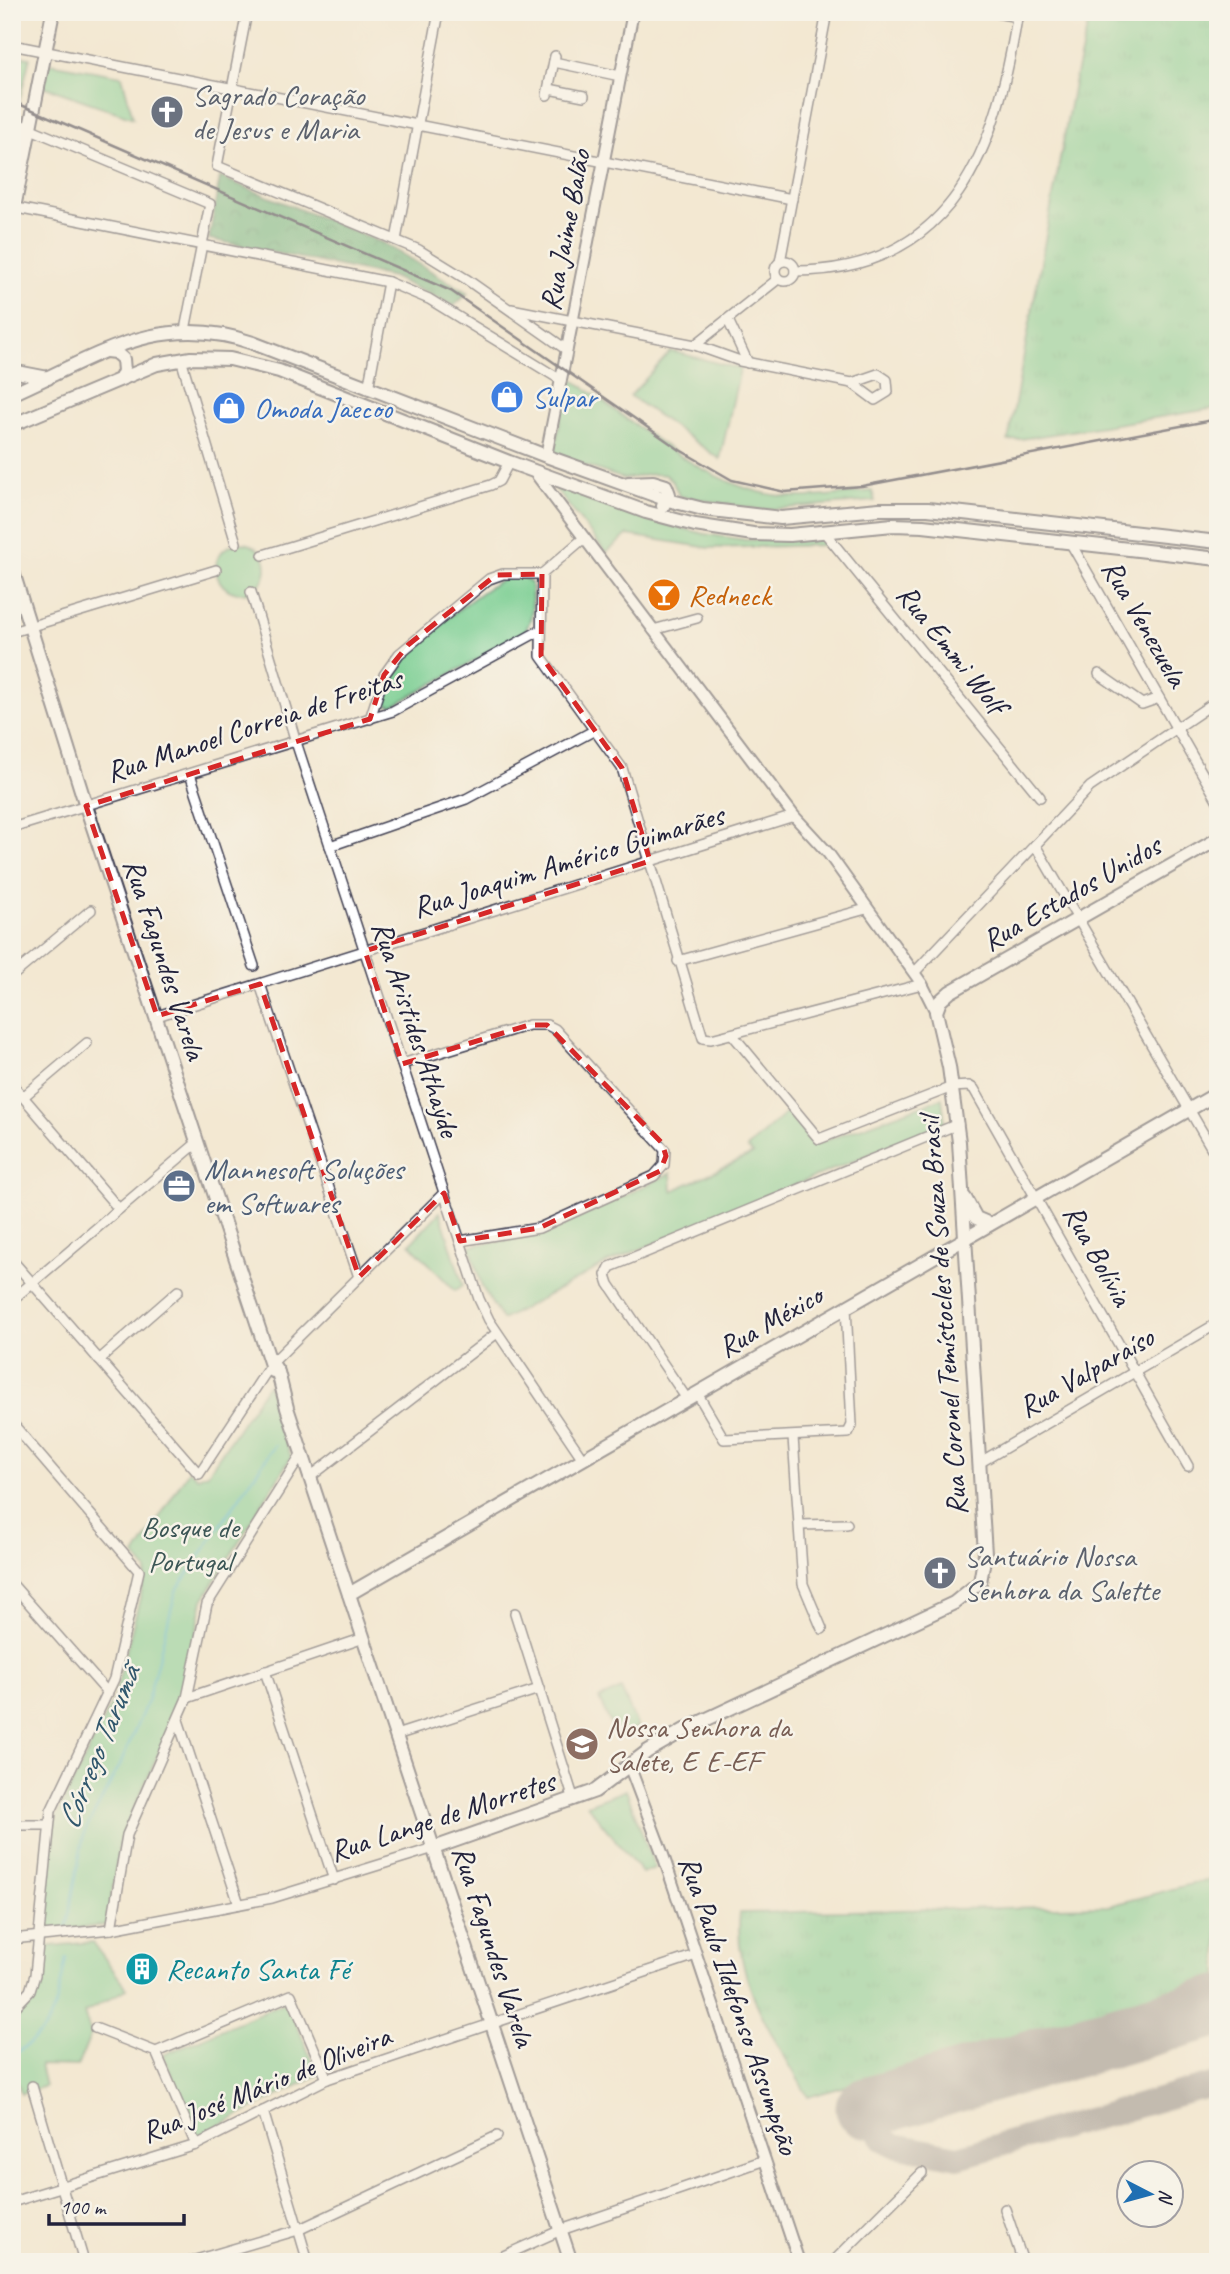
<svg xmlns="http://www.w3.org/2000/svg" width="1230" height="2274" font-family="Caveat,sans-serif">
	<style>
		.grass { fill: url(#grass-tufts); stroke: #4e7866; stroke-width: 2 }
		.forest { fill: url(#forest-crowns); stroke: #426a5c; stroke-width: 2 }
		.green { fill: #79ce92; stroke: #4e7866; stroke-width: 2 }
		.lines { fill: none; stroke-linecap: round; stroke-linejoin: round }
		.stream { stroke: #4bb7c8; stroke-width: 2.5 }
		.taxiway { stroke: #8a8586; stroke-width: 24 }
		.runway { stroke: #8a8586; stroke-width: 61 }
		.minor-casing { stroke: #414052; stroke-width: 12 }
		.tertiary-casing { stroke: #414052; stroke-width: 14 }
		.secondary-casing { stroke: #414052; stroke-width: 16 }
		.minor { stroke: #fff; stroke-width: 9 }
		.tertiary { stroke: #fff; stroke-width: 10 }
		.secondary { stroke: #fff; stroke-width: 12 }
		.rail { stroke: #22223b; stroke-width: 2.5 }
		.marked { fill: none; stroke: #d62828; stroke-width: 5; stroke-dasharray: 14 9; stroke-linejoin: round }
		.labels { text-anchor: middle; stroke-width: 5; stroke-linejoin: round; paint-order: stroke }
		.worship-label { font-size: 30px; fill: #5b616d; stroke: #f7f3e8; text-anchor: start }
		.street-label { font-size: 30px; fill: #22223b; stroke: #f7f3e8 }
		.shop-label { font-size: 30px; fill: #366cbe; stroke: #f7f3e8; text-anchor: start }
		.food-label { font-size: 30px; fill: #c56008; stroke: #f7f3e8; text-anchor: start }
		.service-label { font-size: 30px; fill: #4e5e75; stroke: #f7f3e8; text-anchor: start }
		.park-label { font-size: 30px; fill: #3c5655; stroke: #f7f3e8 }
		.education-label { font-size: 30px; fill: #785e54; stroke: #f7f3e8; text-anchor: start }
		.culture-label { font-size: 30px; fill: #0d838f; stroke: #f7f3e8; text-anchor: start }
		.water-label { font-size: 32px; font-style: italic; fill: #30566c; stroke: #f7f3e8 }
	</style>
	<defs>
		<pattern id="grass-tufts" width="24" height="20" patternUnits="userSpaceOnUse" patternTransform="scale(1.75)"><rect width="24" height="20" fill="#79ce92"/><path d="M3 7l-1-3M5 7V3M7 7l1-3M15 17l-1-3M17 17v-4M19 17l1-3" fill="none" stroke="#68b17f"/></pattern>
		<pattern id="forest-crowns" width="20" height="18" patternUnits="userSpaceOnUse" patternTransform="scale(1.75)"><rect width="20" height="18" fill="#62b17c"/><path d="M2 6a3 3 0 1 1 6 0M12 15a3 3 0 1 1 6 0" fill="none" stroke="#509067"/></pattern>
	</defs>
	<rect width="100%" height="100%" fill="#f7f3e8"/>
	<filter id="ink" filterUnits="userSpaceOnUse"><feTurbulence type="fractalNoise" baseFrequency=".0143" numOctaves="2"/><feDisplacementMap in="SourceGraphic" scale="14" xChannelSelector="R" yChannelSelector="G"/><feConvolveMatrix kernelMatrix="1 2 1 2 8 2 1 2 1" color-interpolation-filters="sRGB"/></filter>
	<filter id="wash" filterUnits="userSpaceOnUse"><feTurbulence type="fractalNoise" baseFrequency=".00686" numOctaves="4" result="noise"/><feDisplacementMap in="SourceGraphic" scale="28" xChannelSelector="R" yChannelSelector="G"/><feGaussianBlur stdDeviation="1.57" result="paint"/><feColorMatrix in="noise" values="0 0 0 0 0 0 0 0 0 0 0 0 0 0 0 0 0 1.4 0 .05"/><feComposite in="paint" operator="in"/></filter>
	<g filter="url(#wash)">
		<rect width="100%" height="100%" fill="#f3e8d2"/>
		<g class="grass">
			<path d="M1091,12h127v396l-210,33 66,-358z"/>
			<path d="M1218,1877v102l-410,118c-32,-58 -76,-116 -68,-184l368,-7z"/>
		</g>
		<path class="forest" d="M220,177l163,66 85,50 -14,13 -62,-29 -183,-38z"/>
		<g class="green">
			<path d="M12,54l18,4 -11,44 -7,-3z"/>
			<path d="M49,63l73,13 11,42 -90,-32z"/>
			<path d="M671,351l69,18 -20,90 -90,-63z"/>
			<path d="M568,376c61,42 138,112 213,120 31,3 61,-2 91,-5l3,10 -114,9 -82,-14 -6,-14 -7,-7 -13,-1 -29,5 -70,-24z"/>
			<path d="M551,483l107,39 47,12 41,6 78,-2 6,7 -121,3 -82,-13 -21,18z"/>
			<circle cx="241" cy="568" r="25"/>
			<path d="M522,576l9,7c1,18 4,35 -8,51l-130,72 -8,-2c-17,-30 87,-107 111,-121 8,-5 16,-6 26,-7z"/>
			<path d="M942,1098l3,25 -338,140 -105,57 -20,-33 -12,-41 78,-13 123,-60 1,18 81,-37 -6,-6 40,-36 29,32z"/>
			<path d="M440,1212l23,73 -8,6 -45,-47z"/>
			<path d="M268,1384l23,73 -88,143 -21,101 -62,139 -13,85 -65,7 11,-108 61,-126 33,-127 -12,-15 54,-86 9,7 10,-4z"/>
			<path d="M621,1689l17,38 -21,10 -18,-38z"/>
			<path d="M626,1790l29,78 -13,5 -55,-68z"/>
			<path d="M93,1942l34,47 -43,24 7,21 -13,32 -38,-1 5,21 -24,8 -3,-11 -6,2v-68c23,-18 28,-42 29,-70z"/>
			<path d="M287,2001l31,74 -121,62 -34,-82z"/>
		</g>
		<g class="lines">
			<g class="stream">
				<path d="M66,1930l18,-97 36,-68 27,-63 29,-111 99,-146"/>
				<path d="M12,2055c44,-24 45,-52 54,-97"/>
			</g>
			<path class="taxiway" d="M866,2108l17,31 12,6 63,12 260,-74"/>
			<path class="runway" d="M866,2108l352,-102"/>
		</g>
	</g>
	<g filter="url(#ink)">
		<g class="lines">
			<defs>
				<g id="minor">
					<path d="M247,12l-30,154 202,84 47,29 101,71"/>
					<path d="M991,12l27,5"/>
					<path d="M12,45l780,154"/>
					<path d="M554,62l66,14"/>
					<path d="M549,89l35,7"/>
					<path d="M547,95l8,-39"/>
					<path d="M12,121l198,83 -25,126"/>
					<path d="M12,207l376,75 41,17 132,81"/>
					<path d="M396,240l43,-228"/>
					<circle cx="785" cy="271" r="10"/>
					<path d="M780,262l47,-250"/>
					<path d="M795,271c160,0 202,-124 223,-259"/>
					<path d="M511,309l184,36 45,16 112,22 23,17 13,-8 -1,-12 -9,-6 -26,9"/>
					<path d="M728,320l20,43"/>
					<path d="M695,345l83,-66"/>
					<path d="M181,359l55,184"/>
					<path d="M368,389l20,-107"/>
					<path d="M825,533l215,264"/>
					<path d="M1070,542l148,259"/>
					<path d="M263,555l228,-70 8,-4 10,-19"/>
					<path d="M542,574l-1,82 81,112 81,270 8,1 211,-55"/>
					<path d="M251,592l45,150 183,557 10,21 94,139"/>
					<path d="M653,630l44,-12"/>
					<path d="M12,632l204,-62"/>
					<path d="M1099,674l43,30 17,-6"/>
					<path d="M370,719l14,-44 15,-21 90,-75 14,-5h39l42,-36"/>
					<path d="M190,774l64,192"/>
					<path d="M12,828l381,-117 148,-81"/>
					<path d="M1035,845l183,314"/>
					<path d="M330,846l136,-47 129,-69"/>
					<path d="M678,961l188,-52"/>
					<path d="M914,973l176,-186 128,-87"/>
					<path d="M12,976l79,-66"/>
					<path d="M260,984l99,293"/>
					<path d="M157,1016l637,-200"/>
					<path d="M732,1034l87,105 133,-52 17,-1 5,3 214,377"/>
					<path d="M402,1064l127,-39h18l8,4 110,121 -1,15 -10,11 -115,52 -79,13"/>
					<path d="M12,1084l107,125"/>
					<path d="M23,1097l64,-54"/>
					<path d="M12,1260l187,214 73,-111 172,-170"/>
					<path d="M12,1300l186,-158"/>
					<path d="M99,1360l79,-69"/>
					<path d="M697,1393l27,46 124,-6 4,-8 -6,-118"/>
					<path d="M687,1399l-78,-115 -3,-9 4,-8 348,-143"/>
					<path d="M12,1423l127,148 -25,108 -63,132 -16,164 -5,16 -18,19"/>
					<path d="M793,1437l10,147 19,45"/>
					<path d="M979,1463l239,-140"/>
					<path d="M310,1477l187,-144"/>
					<path d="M800,1525l47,-1"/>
					<path d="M12,1584l96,109"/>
					<path d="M515,1613l59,187"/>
					<path d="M265,1671l69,209"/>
					<path d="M187,1698l177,-60"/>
					<path d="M178,1720l61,184"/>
					<path d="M396,1735l143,-46"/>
					<path d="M12,1825h36"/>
					<path d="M111,1929l16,-94 60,-137 20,-94 95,-150"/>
					<path d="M12,1939l99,-10 161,-31 162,-50"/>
					<path d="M95,2028l61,24 40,93"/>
					<path d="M156,2052l135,-57 36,84"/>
					<path d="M32,2086l52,176"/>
					<path d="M263,2111l45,151"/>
					<path d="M12,2202l184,-57 131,-66 369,-124"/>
					<path d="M1005,2209l18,53"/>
					<path d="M189,2262l109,-32 199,-94"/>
					<path d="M490,2262l71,-32 204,-70"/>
					<path d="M833,2262l89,-89"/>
				</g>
				<g id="tertiary">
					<path d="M546,456l87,-444"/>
					<path d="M533,470l261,346 34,37 94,131 14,28"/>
					<path d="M629,1765l34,90 136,407"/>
				</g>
				<g id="secondary">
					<path d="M12,218l41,-206"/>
					<path d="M106,351l9,1 8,7 1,12 -3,7"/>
					<path d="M12,371l36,7"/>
					<path d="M12,394c84,-37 147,-84 241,-51l293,113 122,44 35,9 78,9 98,-9h49l290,33"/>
					<path d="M12,425l145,-61 34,-6 39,1 49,12 230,91 137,50 49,13 58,9 37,1 103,-10 30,1 295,33"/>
					<path d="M628,483l25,-1 13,4 3,8 -6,12"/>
					<path d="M12,569l74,237 187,565"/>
					<path d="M965,1198l11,20 14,6"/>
					<path d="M272,1363l6,9 9,36 284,854"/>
					<path d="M349,1594l869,-501"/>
					<path d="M434,1848l161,-57 53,-40 40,-23 266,-125 26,-21 5,-28 -26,-412 -10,-75 -13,-55 4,-11 10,-9 268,-153"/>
				</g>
			</defs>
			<use href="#minor" class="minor-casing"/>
			<use href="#tertiary" class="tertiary-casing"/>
			<use href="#secondary" class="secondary-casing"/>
			<use href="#minor" class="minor"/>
			<use href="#tertiary" class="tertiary"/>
			<use href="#secondary" class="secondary"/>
			<path class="rail" d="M12,101l439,190 229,159 52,30 53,12 77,-6 356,-67"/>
		</g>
	</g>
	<path d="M0 0H1230V2274H0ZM542,574l-1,82 81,112 28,93 -285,90 37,113 127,-39h18l115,118 4,13 -6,15 -121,57 -79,13 -16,-48 -85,84 -99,-293 -103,32 -71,-210 284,-87 14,-44 24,-30 88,-70z" fill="#f3e8d2" fill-opacity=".55" fill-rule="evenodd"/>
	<path class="marked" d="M542,574l-1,82 81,112 28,93 -285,90 37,113 127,-39h18l115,118 4,13 -6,15 -121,57 -79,13 -16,-48 -85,84 -99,-293 -103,32 -71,-210 284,-87 14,-44 24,-30 88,-70z"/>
	<defs>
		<symbol id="church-disc" viewBox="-11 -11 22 22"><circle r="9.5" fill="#6b7280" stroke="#f7f3e8"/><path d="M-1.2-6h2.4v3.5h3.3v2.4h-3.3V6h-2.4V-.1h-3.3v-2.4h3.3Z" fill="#fff"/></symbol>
		<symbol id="shop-disc" viewBox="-11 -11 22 22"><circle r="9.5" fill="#3f7fe0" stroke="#f7f3e8"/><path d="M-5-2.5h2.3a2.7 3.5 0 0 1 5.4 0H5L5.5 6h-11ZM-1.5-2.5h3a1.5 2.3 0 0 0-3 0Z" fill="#fff"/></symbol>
		<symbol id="bar-disc" viewBox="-11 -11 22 22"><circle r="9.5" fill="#e8710a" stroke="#f7f3e8"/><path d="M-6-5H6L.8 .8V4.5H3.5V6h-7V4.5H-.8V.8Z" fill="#fff"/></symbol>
		<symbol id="office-disc" viewBox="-11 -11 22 22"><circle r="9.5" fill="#5c6f8a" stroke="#f7f3e8"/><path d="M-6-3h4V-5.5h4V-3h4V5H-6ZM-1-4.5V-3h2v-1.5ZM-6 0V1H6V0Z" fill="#fff"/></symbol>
		<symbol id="school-disc" viewBox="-11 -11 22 22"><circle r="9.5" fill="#8d6e63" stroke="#f7f3e8"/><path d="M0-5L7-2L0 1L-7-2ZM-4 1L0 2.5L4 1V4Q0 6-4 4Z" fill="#fff"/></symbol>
		<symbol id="building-disc" viewBox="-11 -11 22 22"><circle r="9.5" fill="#0f9aa8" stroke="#f7f3e8"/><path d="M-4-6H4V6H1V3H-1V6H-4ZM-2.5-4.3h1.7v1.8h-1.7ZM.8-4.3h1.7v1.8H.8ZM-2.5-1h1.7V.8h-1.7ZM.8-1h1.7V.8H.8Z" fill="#fff"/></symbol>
	</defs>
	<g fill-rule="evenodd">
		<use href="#church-disc" x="148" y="93" width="38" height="38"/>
		<use href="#shop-disc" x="488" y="378" width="38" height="38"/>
		<use href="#shop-disc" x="210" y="389" width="38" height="38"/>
		<use href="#bar-disc" x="645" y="576" width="38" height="38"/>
		<use href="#office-disc" x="160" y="1167" width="38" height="38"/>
		<use href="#church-disc" x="921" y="1554" width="38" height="38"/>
		<use href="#school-disc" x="563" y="1725" width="38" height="38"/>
		<use href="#building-disc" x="123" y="1950" width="38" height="38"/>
	</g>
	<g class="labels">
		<g class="worship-label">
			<text x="192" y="105">Sagrado Coração<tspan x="192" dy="34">de Jesus e Maria</tspan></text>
			<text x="964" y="1566">Santuário Nossa<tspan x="964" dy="34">Senhora da Salette</tspan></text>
		</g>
		<g class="street-label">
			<text transform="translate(565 230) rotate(-79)" y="10">Rua Jaime Balão</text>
			<text transform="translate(1145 623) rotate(60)" y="10">Rua Venezuela</text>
			<text transform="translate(952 649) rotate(51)" y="10">Rua Emmi Wolf</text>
			<text transform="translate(254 725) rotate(-18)" y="10">Rua Manoel Correia de Freitas</text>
			<text transform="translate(568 861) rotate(-17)" y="10">Rua Joaquim Américo Guimarães</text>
			<text transform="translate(1071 893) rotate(-30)" y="10">Rua Estados Unidos</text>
			<text transform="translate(165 959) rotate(72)" y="10">Rua Fagundes Varela</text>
			<text transform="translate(416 1029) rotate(72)" y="10">Rua Aristides Athaýde</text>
			<text transform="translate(1098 1255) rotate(61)" y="10">Rua Bolívia</text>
			<text transform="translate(943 1316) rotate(-94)" y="10">Rua Coronel Temístocles de Souza Brasil</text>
			<text transform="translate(770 1321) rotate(-30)" y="10">Rua México</text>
			<text transform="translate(1086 1372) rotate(-30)" y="10">Rua Valparaíso</text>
			<text transform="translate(442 1816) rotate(-18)" y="10">Rua Lange de Morretes</text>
			<text transform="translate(494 1946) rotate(72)" y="10">Rua Fagundes Varela</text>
			<text transform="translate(739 2005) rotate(71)" y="10">Rua Paulo Ildefonso Assumpção</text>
			<text transform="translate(266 2084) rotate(-22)" y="10">Rua José Mário de Oliveira</text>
		</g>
		<g class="shop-label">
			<text x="532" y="407">Sulpar</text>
			<text x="254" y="418">Omoda Jaecoo</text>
		</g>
		<g class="food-label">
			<text x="688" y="605">Redneck</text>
		</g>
		<g class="service-label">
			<text x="204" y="1179">Mannesoft Soluções<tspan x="204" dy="34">em Softwares</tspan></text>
		</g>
		<g class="park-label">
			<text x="190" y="1537">Bosque de<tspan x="190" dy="34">Portugal</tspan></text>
		</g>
		<g class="education-label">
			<text x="606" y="1737">Nossa Senhora da<tspan x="606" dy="34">Salete, E E-EF</tspan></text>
		</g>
		<g class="culture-label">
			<text x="166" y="1979">Recanto Santa Fé</text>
		</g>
		<g class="water-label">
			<text transform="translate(98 1747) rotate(-68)" y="11">Córrego Tarumã</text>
		</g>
	</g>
	<rect width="1230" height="2274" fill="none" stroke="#f7f3e8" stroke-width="42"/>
	<g transform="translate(1150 2194) rotate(96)"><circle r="33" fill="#f7f3e8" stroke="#a29fa3" stroke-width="2"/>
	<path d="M0-5L12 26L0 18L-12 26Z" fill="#1f6fb2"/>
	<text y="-10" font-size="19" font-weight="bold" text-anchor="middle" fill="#22223b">N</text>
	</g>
	<path d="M49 2214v10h135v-10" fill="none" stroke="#22223b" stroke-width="3.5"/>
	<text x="60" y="2214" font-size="21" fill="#22223b" stroke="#f7f3e8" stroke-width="5" paint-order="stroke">100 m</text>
</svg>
